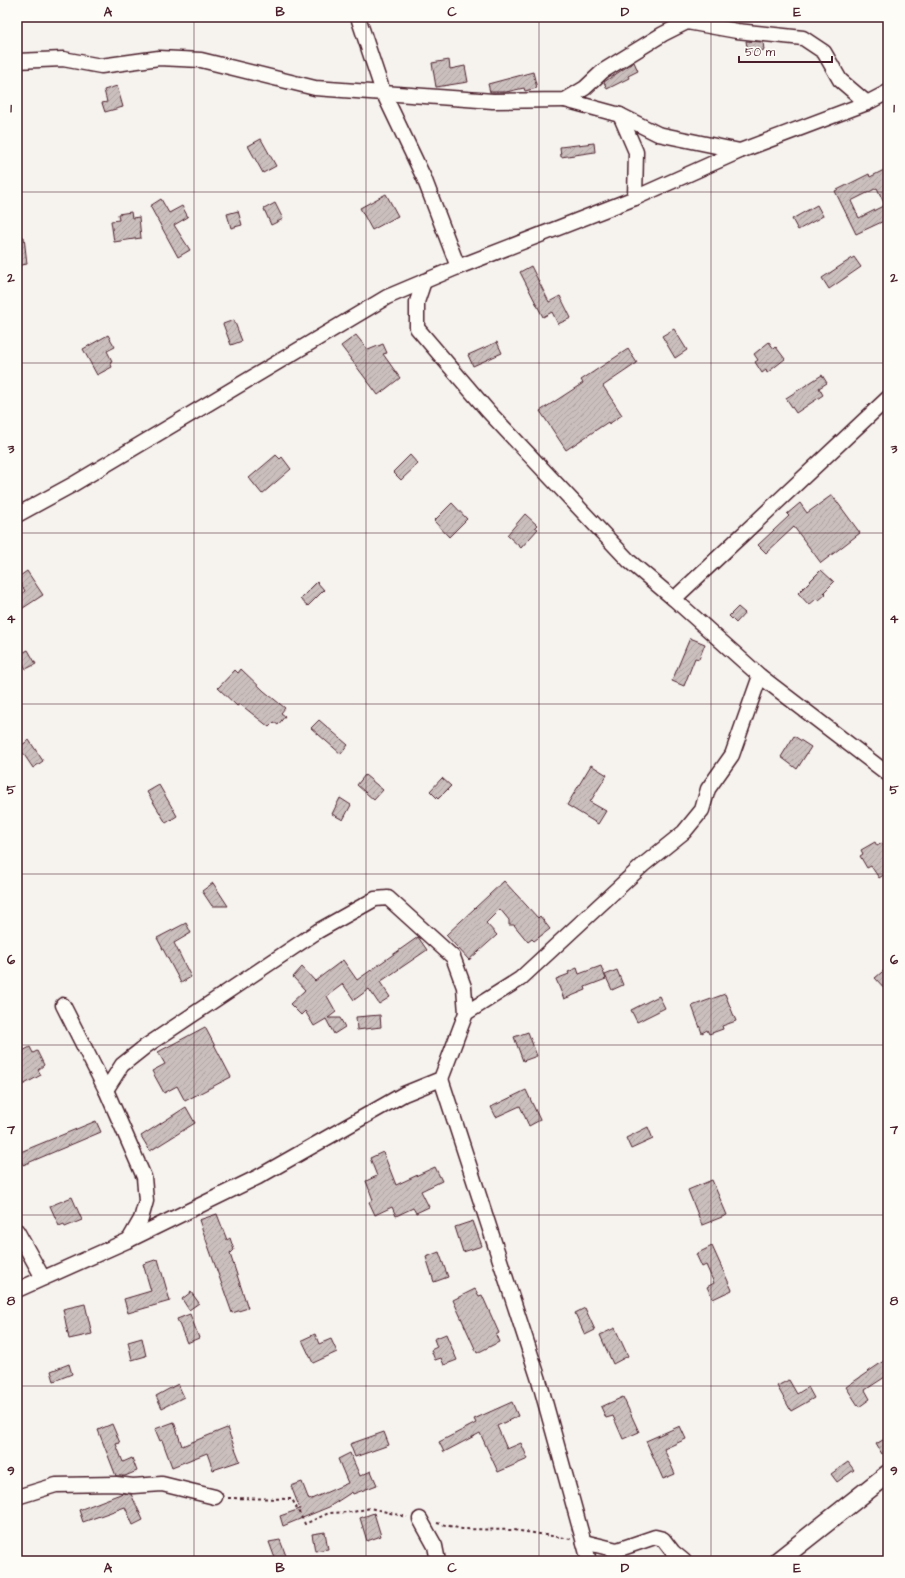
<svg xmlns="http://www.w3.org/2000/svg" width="905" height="1578" font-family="'Architects Daughter',sans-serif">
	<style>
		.building { fill: url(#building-hatch); stroke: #4a1f2b; fill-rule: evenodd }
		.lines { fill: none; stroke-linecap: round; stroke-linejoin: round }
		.minor-casing { stroke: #4a1f2b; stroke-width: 17 }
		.tertiary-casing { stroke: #4a1f2b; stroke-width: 21 }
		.path { stroke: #4a1f2b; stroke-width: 2; stroke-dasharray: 3 3; stroke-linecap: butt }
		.minor { stroke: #fdfcf7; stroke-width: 14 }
		.tertiary { stroke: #fdfcf7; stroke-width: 18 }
		.grid { fill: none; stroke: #4a1f2b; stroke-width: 1; stroke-opacity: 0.55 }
		.neatline { fill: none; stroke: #4a1f2b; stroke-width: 1.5 }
		.grid-label { font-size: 13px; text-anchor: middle; font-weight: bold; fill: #4a1f2b }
	</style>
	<defs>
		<pattern id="building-hatch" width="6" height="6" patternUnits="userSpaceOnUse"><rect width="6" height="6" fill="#cbbfbe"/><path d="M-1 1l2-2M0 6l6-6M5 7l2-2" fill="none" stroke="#b0a4a3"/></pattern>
	</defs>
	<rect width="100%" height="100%" fill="#f6f3ef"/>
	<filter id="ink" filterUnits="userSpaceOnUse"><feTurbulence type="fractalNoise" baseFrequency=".025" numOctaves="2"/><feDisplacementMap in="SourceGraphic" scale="8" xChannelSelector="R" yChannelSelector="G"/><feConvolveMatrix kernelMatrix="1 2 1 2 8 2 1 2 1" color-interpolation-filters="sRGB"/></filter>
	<g filter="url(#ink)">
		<g class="building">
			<path d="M746,41l17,1 1,8 -16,3z"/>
			<path d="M449,60l1,9 15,-3 3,16 -32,5 -4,-24z"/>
			<path d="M634,62l4,9 -10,5 1,2 -22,11 -3,-7z"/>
			<path d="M533,72l4,16 -12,3 -1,-3 -18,4h-16l-2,-8z"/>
			<path d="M117,86l6,21 -18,5 -3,-9 5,-1 -3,-12z"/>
			<path d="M261,139l15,27 -13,7 -15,-27z"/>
			<path d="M594,143l1,9 -34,5 -1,-10z"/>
			<path d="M888,168v51l-32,15 -21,-43 34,-17 1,3zM877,188l8,17 -26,13 -8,-17z"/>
			<path d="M386,194l12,22 -26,14 -12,-22z"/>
			<path d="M161,199l8,14 13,-7 6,11 -14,8 16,25 -12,7 -28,-51z"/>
			<path d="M275,203l8,16 -12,6 -7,-16z"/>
			<path d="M817,205l6,11 -25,14 -6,-11z"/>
			<path d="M238,211l4,14 -11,3 -4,-14z"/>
			<path d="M131,212l1,6 7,-1 2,21 -27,4 -3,-21 8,-1 -1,-6z"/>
			<path d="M17,237h7l3,27 -10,2z"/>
			<path d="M854,257l7,10 -32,22 -7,-11z"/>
			<path d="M531,266l18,36 11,-6 11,22 -13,6 -6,-12 -9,5 -23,-45z"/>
			<path d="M234,320l8,21 -11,4 -8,-21z"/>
			<path d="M674,329l13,21 -12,8 -13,-22z"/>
			<path d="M108,335l7,12 -8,4 5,10 -2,1 2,5 -15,8 -14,-26z"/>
			<path d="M356,335l12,15 15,-6 4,9 -4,1 17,24 -22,17 -37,-49z"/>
			<path d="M497,342l5,11 -29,13 -5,-11z"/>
			<path d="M769,342l5,7 2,-2 9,12 -18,14 -1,-3 -4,3 -7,-11 3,-2 -4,-6z"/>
			<path d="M628,349l9,14 -34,23 19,29 -13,9 -1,-2 -42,28 -26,-39 43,-28 -2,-3z"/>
			<path d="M822,375l5,8 -8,5 4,7 -27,18 -10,-15z"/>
			<path d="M276,455l4,4 2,-2 9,12 -29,25 -13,-16z"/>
			<path d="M410,455l8,9 -17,16 -8,-8z"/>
			<path d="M832,495l28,38 -39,30 -27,-36 -28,26 -8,-8 31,-29 -2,-2 13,-11 7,10z"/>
			<path d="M452,503l15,16 -18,18 -15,-16z"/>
			<path d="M525,514l12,11 -2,2 3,2 -17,19 -14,-13z"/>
			<path d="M821,570l13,12 -10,10 2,2 -8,7 -2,-2 -7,6 -11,-12z"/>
			<path d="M27,571l16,24 -26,17v-15l8,-6 -8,-13z"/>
			<path d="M317,582l7,8 -16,16 -8,-7z"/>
			<path d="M738,607l7,6 -9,10 -7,-7z"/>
			<path d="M690,638l15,6 -6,15 -4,-1 -11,28 -12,-5z"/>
			<path d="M28,650l8,14 -10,5 -8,-14z"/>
			<path d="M241,669l23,22 21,17 -4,5 4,3 -7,9 -4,-3 -5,5 -29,-23 -3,2 -19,-18 17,-18 3,3z"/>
			<path d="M319,720l29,25 -7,9 -30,-26z"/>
			<path d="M794,736l17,11 -14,22 -16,-12z"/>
			<path d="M29,740l14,21 -10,7 -14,-21z"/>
			<path d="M591,765l16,10 -17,27 16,9 -8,13 -31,-19z"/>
			<path d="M365,775l18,15 -9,10 -17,-15z"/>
			<path d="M442,778l9,8 -13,13 -8,-8z"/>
			<path d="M159,785l18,31 -11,7 -19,-31z"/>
			<path d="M340,798l11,7 -8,15 -11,-6z"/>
			<path d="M875,842l2,4 5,-3 6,9v20l-9,6 -8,-12 -4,2 -7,-12 3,-2 -2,-4z"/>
			<path d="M504,881l34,37 2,-2 10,13 -16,12 -2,-2 -4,3 -14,-17h-5v-5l-9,-11 -14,14 11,12 -28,25 -23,-25z"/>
			<path d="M213,883l15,23h-16l-10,-15z"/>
			<path d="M186,923l5,10 -17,10 17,34 -10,6 -24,-45z"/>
			<path d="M418,937l9,13 -47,32 10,15 -11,7 -10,-15 -15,11 -11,-16 -16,12 9,16 -8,6h12l5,9 -11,7 -8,-15 -12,7 -9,-15 -4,4 -11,-11 15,-14 -12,-13 9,-10 13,14 28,-21 14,20z"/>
			<path d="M601,966l5,13 -21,8 1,3 -22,9 -8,-20 13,-5 -1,-2 9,-4 2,6z"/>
			<path d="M888,967v25l-13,-14z"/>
			<path d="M617,970l6,15 -11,5 -7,-15z"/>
			<path d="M725,994l11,27 -14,5 1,3 -14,5 -2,-4 -5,3 -10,-27z"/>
			<path d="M659,996l6,12 -28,14 -6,-12z"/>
			<path d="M380,1015l1,12 -24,3 -1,-13z"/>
			<path d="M205,1027l26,50 -46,24 -8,-15 -13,7 -12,-22 13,-7 -7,-12z"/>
			<path d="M528,1032l9,24 -14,5 -9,-24z"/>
			<path d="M30,1047l3,6 4,-2 7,14 -6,5 3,5 -24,13v-34z"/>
			<path d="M526,1090l14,30 -11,6 -9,-20 -24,11 -5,-10z"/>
			<path d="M186,1107l9,16 -45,28 -9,-15z"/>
			<path d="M96,1121l5,11 -78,33 -5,-12z"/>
			<path d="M648,1127l5,12 -22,10 -5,-11z"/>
			<path d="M383,1152l13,33 39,-18 7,14 -21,10 8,16 -13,6 -3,-5 -17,8 -4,-9 -17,8 -6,-13 4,-2 -7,-19 11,-5 -7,-18z"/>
			<path d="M712,1180l15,35 -25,10 -14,-35z"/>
			<path d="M72,1197l10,23 -17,7 -1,-3 -5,2 -9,-20z"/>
			<path d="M217,1214l10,26 3,-2 4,12 -4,4 18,54 -16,5 -33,-93z"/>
			<path d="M473,1221l9,25 -19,6 -8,-25z"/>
			<path d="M712,1246l20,44 -19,9 -6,-12 7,-4 -8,-18 -4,2 -6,-13z"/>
			<path d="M439,1252l9,25 -14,5 -8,-25z"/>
			<path d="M158,1259l12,42 -42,12 -4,-14 27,-8 -8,-27z"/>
			<path d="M475,1289l4,7 3,-1 17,38 -3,2 3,7 -22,11 -24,-53z"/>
			<path d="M191,1292l8,11 -10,7 -7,-11z"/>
			<path d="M85,1304l7,30 -23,5 -6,-30z"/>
			<path d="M585,1308l10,22 -10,5 -10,-22z"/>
			<path d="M190,1314l9,24 -12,5 -10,-24z"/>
			<path d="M615,1328l13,28 -15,8 -13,-29z"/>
			<path d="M315,1334l4,10 12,-5 6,13 -24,11 -11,-23z"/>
			<path d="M446,1334l11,26 -13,5 -3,-7 -6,2 -4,-10 6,-3 -3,-8z"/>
			<path d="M142,1338l4,18 -14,4 -4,-18z"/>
			<path d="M888,1358v17l-23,15 5,9 -11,8 -13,-20z"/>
			<path d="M69,1364l3,10 -18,7 -3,-10z"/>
			<path d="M789,1380l8,14 11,-7 6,11 -23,13 -14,-25z"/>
			<path d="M178,1384l6,13 -22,11 -6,-12z"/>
			<path d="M623,1397l16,35 -16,7 -10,-23 -7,2 -5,-11z"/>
			<path d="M512,1402l6,14 -21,10 10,23 14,-6 7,16 -30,13 -18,-39 -36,19 -5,-10 37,-19 -2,-4z"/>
			<path d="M174,1422l8,24 45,-18 13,33 -27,9 -6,-17 -35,14 -10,-27 -2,1 -5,-12z"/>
			<path d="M112,1424l8,19 -4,1 7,18 9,-4 5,13 -12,5h-9l-18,-46z"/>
			<path d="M680,1426l6,13 -22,10 11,25 -12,5 -17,-38z"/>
			<path d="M384,1432l5,13 -34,12 -5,-13z"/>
			<path d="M888,1437v13l-6,4 -6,-10z"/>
			<path d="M350,1453l10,23 11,-5 6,14 -24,9 -1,-2 -23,15 -46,19 -3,-10 20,-7 -9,-23 11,-4 7,18 39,-17 -10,-24z"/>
			<path d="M848,1462l6,8 -17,12 -6,-8z"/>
			<path d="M123,1493l8,1 12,26 -10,5 -8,-18 -42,15 -4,-12z"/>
			<path d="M374,1513l7,23 -14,5 -7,-23z"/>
			<path d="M325,1532l3,17 -13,2 -3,-17z"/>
			<path d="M280,1540l8,21h-12l-7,-19z"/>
		</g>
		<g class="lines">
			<defs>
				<g id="minor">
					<path d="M358,17l25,75 41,86 34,89"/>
					<path d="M17,61l46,-2 38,7 58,-8 42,2 114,28 178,13 72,-1 20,-12 18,-17 60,-37 24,-12 50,9 66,7 21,14 16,28 27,23"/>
					<path d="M565,100l55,15 38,19 82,17"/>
					<path d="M620,115l16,37 -1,46"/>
					<path d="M424,281l-7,21v26l71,83 141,150 45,38 86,77 128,98"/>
					<path d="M17,515l55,-30 315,-188 71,-30 177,-69 105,-47 127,-48 21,-11"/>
					<path d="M674,599l214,-201"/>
					<path d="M63,1005l43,85 38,87 2,24 -5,18 -12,21"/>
					<path d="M441,1079l98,301 50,181"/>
					<path d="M106,1090l16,-25 24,-19 172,-115 57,-32 13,-1 65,59 11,30 2,26"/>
					<path d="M17,1231l26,47"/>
					<path d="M17,1290l112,-50 129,-63 146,-83 37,-15 25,-66 54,-34 123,-114 41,-33 18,-22 6,-21 24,-34 28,-79"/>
					<path d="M17,1497l39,-12 60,-1 17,2 29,-2 53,13"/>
					<path d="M420,1519l15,27 3,15"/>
					<path d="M584,1542l33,8 38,-13 8,2 10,13 11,9"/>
				</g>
				<path id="tertiary" d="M778,1561l110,-87"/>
			</defs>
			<use href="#minor" class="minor-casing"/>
			<use href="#tertiary" class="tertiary-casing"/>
			<g class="path">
				<path d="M228,1498l64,1 13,25 24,-11 24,-1 17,-4 37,9"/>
				<path d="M437,1523l25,6 52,1 57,9"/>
			</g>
			<use href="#minor" class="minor"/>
			<use href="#tertiary" class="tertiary"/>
		</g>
	</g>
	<path class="grid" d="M194,17v1544M366,17v1544M539,17v1544M711,17v1544M17,192h871M17,363h871M17,533h871M17,704h871M17,874h871M17,1045h871M17,1215h871M17,1386h871"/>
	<rect width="905" height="1578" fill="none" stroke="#fdfcf7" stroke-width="44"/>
	<path d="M739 56v6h93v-6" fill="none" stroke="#4a1f2b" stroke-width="2"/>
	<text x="745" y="56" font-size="12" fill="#4a1f2b" stroke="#fdfcf7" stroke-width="3" paint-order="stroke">50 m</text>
	<rect x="22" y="22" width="861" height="1534" class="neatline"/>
	<g class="grid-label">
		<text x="108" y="16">A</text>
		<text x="280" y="16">B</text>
		<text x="452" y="16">C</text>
		<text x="625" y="16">D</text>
		<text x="797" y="16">E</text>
		<text x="11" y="112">1</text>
		<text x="894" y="112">1</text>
		<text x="11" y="282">2</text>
		<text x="894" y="282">2</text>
		<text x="11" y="453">3</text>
		<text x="894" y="453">3</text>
		<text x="11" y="623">4</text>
		<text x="894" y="623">4</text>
		<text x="11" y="794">5</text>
		<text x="894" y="794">5</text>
		<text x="11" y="964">6</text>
		<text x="894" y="964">6</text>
		<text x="11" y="1134">7</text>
		<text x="894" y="1134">7</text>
		<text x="11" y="1305">8</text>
		<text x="894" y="1305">8</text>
		<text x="11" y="1475">9</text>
		<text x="894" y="1475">9</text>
		<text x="108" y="1572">A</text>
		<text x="280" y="1572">B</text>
		<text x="452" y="1572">C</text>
		<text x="625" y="1572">D</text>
		<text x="797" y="1572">E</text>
	</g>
</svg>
